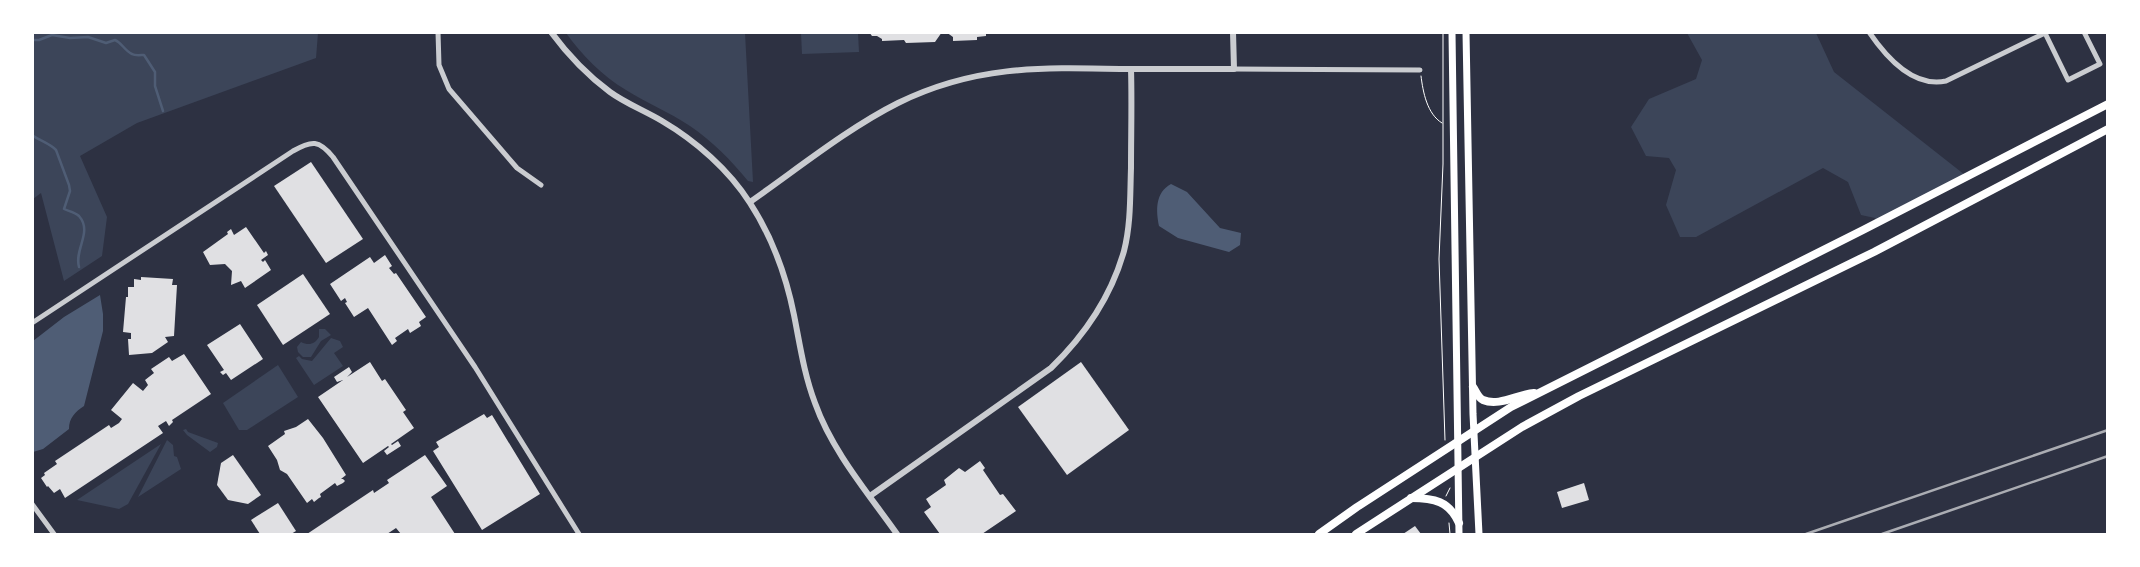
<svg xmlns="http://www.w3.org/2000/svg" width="2140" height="567" font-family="Overpass,sans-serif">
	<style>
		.green { fill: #3c4559 }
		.water { fill: #4f5d75 }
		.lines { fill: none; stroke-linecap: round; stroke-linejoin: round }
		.stream { stroke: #4f5d75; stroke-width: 2.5 }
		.building { fill: #e0e0e3 }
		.path { stroke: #fff; stroke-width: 1 }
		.minor { stroke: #caccd0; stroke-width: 5 }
		.tertiary { stroke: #caccd0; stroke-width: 6 }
		.secondary { stroke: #fff; stroke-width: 7 }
		.primary { stroke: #fff; stroke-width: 8 }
		.rail { stroke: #abadb3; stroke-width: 2.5 }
	</style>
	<rect width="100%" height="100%" fill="#2d3142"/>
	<g class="green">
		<path d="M33,32h285v1l-2,25 -179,65 -57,33 27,61 -5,39 -38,25 -23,-88 -8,6z"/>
		<path d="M566,33h179l8,149 -5,-1c-17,-21 -36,-40 -58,-55 -21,-14 -43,-23 -64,-36 -24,-14 -44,-35 -60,-57z"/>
		<path d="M801,33h57l1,19 -57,2z"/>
		<path d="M1687,33h129l18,39 131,103 -88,48 -2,-5 -14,-3 -13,-33 -25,-14 -127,69h-16l-14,-32 10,-35 -7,-12 -23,-2 -15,-29 18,-28 47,-20 6,-19z"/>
		<path d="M319,329h6l6,6 -10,6 -10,16h-8l-5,-5 -1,-5 4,-5c8,4 14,2 18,-5z"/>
		<path d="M331,338l9,3 3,6 -9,6 9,13 -29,19 -18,-27 3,-2 3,3 10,2z"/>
		<path d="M278,365l20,32 -51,33h-8l-16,-27z"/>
		<path d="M186,429l2,3 30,11 -1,4 -7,5 -23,-17 -4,-5z"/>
		<path d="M167,440l6,5 1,11 3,1 4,12 -43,28z"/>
		<path d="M161,444l-33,60 -9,5 -42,-9z"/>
	</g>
	<g class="water">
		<path d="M1171,184l16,8 33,36 21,5 -1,12 -11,7 -51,-14 -19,-12c-3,-16 -4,-33 12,-42z"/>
		<path d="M100,295l3,19v17l-19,75c-9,6 -15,12 -15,23l-26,20 -10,3v-111l31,-24z"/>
	</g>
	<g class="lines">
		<g class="stream">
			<path d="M32,40h7l13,-5 18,3 18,-1 18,6 9,-3c7,3 10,11 17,14 3,2 9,1 12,1l11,17v14l8,25"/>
			<path d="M32,135c8,6 17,8 24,15l13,35 1,6 -6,18c4,2 11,3 15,7 14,16 -5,33 0,51"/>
		</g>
	</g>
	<g class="building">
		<path d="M869,32h73l-7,10 -29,1 -2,-3 -22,1v-2l-5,-3h-5z"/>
		<path d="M946,32h40v4l-9,1v3l-24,1v-4z"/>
		<path d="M311,162l52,77 -37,24 -52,-77z"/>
		<path d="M246,227l18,26 2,-2 2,4 -7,5 2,2 2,-2 6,10 -26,18 -4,-7 -10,4 1,-14 -7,-7 -15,1 -7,-13 25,-18 -1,-2 4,-3 3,6z"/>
		<path d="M385,255l7,11 -3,2 5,6 2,-1 30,44 -7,5 2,4 -11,7 -2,-4 -13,9 2,3 -5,4 -24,-37 -14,9 -9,-14 2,-1 -2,-4 -4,3 -11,-17 40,-27 4,6z"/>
		<path d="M303,274l27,40 -47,31 -26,-40z"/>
		<path d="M141,277l32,2 -1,6h5l-3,51 -9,1 3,5 -16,11 -23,2 -1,-16h3v-6l-8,-1 3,-35h2v-10h6v-8l7,1z"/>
		<path d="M240,324l23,35 -32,21 -5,-7 -3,2 -3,-3 4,-2 -17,-25z"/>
		<path d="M184,354l27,40 -39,26 1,2 -4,4 -3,-5 -8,5 5,7 -98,65 -5,-9 -6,4 -6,-7 -1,1 -6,-9 4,-3 -1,-2 13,-9 -2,-3 54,-36 2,3 8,-5 3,-4 -11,-9 22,-27 10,8 5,-6 -3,-5 9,-7 -3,-4 18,-12 3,4z"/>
		<path d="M370,362l12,19 3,-2 21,31 -3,2 11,16 -23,16 1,1 6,-4 3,5 -14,9 -3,-4 5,-4 -1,-1 -25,17 -45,-66 25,-17 -6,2 -3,-5 15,-10 3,5 -5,5z"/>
		<path d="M1081,362l48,68 -62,45 -49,-68z"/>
		<path d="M484,414l3,4 5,-3 48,79 -58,36 -49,-79 6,-4 -3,-5z"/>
		<path d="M308,419l15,19 23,37 -5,4h2l2,2 -2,2 -6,3 -2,-3 -15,11 1,3 -2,1 -5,4 -2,-3 -5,4 -20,-29 -7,-4 -3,-10 -9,-14 17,-12 -1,-3 12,-4z"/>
		<path d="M233,455l28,40 -13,9 -20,-4 -11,-15 4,-22z"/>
		<path d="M425,455l22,31 -16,11 24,37h-54l-5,-6 -9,6h-80l66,-44 1,3 15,-10 -2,-3z"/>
		<path d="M980,461l5,7 -2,2 17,25 3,-1 13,17 -34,23h-42l-16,-22 7,-5 -5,-8 20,-14 -2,-5 15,-12 6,4z"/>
		<path d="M1584,483l5,17 -27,8 -5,-16z"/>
		<path d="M278,503l18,28 -5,3h-31l-9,-14z"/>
		<path d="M1415,526l6,8h-18z"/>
	</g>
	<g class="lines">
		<g class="path">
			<path d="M1443,32v132l-4,95 6,181"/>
			<path d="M1421,76c2,16 6,38 21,47"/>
			<path d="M1446,496l4,-8"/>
			<path d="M1449,523l1,11"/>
		</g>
		<g class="minor">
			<path d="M438,32l1,33 10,24 68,79 24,17"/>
			<path d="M1869,32c17,25 44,56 77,49l99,-48 23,47 32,-16 -16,-32"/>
			<path d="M1234,69l186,1"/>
			<path d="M32,323l261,-172c19,-11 26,-11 40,6l142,210 104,167"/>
			<path d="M32,504l22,30"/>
		</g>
		<g class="tertiary">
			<path d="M551,32c17,23 36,43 59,60 15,11 35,19 52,29 34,20 67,49 88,82 22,34 36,72 44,112 6,30 10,59 21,88 17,48 53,90 82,131"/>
			<path d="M750,202c46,-32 98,-74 148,-99 75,-37 141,-36 222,-34 38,0 76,0 114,0l-1,-37"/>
			<path d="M870,496l181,-128c34,-33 60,-71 73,-117 7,-27 6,-56 7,-83 0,-33 1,-66 0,-99"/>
		</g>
		<g class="secondary">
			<path d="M1452,32l7,502"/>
			<path d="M1466,32l7,382 6,120"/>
		</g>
		<g class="primary">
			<path d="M1473,387c3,4 5,11 10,13 16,7 35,-6 51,-7"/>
			<path d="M1411,498c23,0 38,3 48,25"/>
			<path d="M1319,534l38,-27 154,-100 352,-177 245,-126"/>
			<path d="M1356,534l166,-107 57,-31 295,-144 234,-123"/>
		</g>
		<g class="rail">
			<path d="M1806,534l302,-104"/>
			<path d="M1882,534l226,-78"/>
		</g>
	</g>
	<rect width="2140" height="567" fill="none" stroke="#ffffff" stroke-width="68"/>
</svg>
